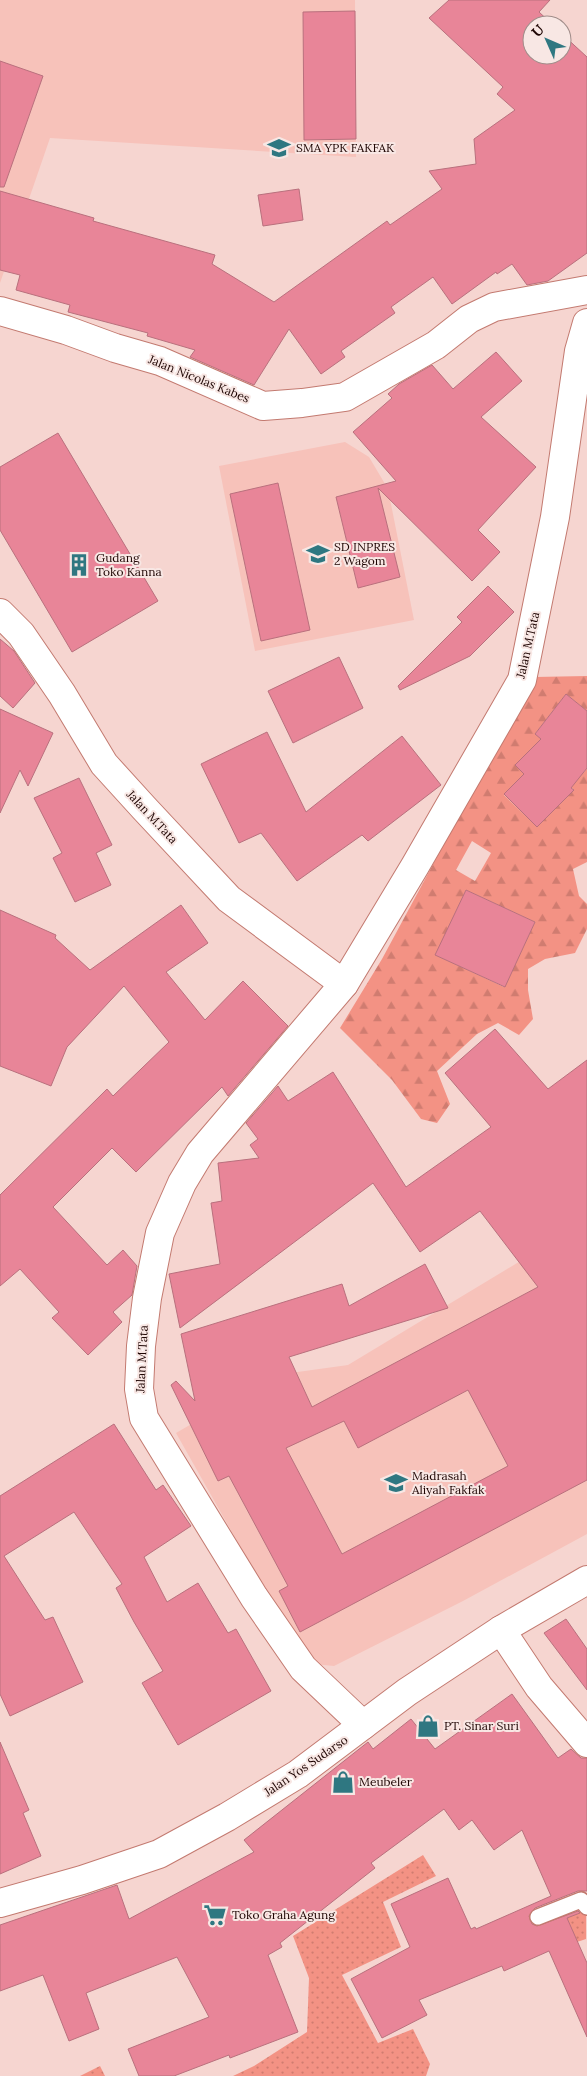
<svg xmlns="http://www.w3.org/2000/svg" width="587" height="2076" font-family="Lora,serif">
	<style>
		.built { fill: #f7c2ba }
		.grass { fill: url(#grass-dots) }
		.forest { fill: url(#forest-firs); fill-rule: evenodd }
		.building { fill: #e88598; stroke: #b9707d; fill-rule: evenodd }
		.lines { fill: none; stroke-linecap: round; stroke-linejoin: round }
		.service-casing { stroke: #c37a70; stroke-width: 18 }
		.minor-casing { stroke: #c37a70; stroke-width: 30 }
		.secondary-casing { stroke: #c37a70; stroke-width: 30 }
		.primary-casing { stroke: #c37a70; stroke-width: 30 }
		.service { stroke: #fff; stroke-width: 15 }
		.minor { stroke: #fff; stroke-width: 28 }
		.secondary { stroke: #fff; stroke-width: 28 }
		.primary { stroke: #fff; stroke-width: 28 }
		.labels { text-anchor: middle; stroke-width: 4; stroke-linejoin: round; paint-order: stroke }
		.poi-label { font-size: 12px; fill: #1e0503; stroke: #f8e7e4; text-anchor: start }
		.street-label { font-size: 12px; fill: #1e0503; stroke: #f8e7e4 }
	</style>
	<defs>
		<pattern id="grass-dots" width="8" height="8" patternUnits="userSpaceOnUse" patternTransform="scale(1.25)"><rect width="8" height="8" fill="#f39284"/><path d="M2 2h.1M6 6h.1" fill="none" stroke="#d07c70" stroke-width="1.8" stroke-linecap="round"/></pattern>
		<pattern id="forest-firs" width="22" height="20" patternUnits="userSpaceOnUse" patternTransform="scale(1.25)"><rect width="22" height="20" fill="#f39284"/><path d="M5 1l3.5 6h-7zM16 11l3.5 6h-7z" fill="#d07c70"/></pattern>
	</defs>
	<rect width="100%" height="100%" fill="#f6d5d0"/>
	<g class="built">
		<path d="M0,0h355l1,157 -306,-19 -50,145z"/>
		<path d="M345,442l24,15 19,32 26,131 -159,31 -36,-185z"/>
		<path d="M587,1212v322l-124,67 -129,65 -20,-2 -68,-107 -70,-124 100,-58 72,-10 184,-111z"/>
	</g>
	<g class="grass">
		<path d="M423,1855l13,21 -53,26 18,45 -59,28 36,68 35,-14 17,35 -4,12h-193l21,-10 53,-34 2,-54 -16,-42z"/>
		<path d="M586,1910v29l-9,3 -23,-19z"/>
		<path d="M100,2066l5,10h-25z"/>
	</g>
	<path class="forest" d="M587,676v35l-21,-17 -31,40 49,38 3,-4v94l-14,7 6,27 8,8v25l-12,24 -30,6 -17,10v21l5,29 -14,16 -21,-12 -21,11 -40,37 13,33 -13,19 -16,-4 -29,-39 -52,-52 42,-69 152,-282zM524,774l39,5 11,11 -37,37 -33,-32zM472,841l19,12 -16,28 -19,-11zM466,890l69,32 -31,65 -68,-32z"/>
	<g class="building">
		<path d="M449,0h101l-11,12 14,13h-21v30h30v-21l25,23v196l-39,28 -21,4 -15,-21 -15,10 -1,-2 -44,32 -19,-27 -42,30 4,6 -54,38 4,6 -24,17 -32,-45 -35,56 -64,-28 5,-7 -48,-14 1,-3 -80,-21 2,-7 -54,-15 4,-15 -20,-5v-79l94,27 -1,3 122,34 -3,9 62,38 113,-81 3,4 52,-36 -13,-18 47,-7 -2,-25 41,-29 -18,-16 6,-7 -74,-69z"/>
		<path d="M355,11l1,128 -52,1 -1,-128z"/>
		<path d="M0,61l43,15 -39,111h-4z"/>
		<path d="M299,189l4,31 -40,6 -5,-31z"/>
		<path d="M496,352l26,29 -41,36 55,50 -58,63 22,22 -28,29 -94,-93 22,89 -42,11 -22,-91 60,-16 -43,-49 39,-34 -4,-4 11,-10 33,-19 21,24z"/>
		<path d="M58,433l100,168 -86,51 -72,-122v-63z"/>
		<path d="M278,483l32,147 -49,11 -31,-147z"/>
		<path d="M488,586l26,26 -44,44 -70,34 -2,-4 64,-64 -5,-5z"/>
		<path d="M0,639l14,12 21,32 -22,25 -13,-12z"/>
		<path d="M339,657l24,51 -70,35 -25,-52z"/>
		<path d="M566,694l21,17v57l-16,20 3,2 -37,37 -33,-33 20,-20 -9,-9 26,-26 -6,-5z"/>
		<path d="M0,709l53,24 -25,53 -8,-16 -20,43z"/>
		<path d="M267,732l39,80 96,-76 39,49 -73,56 -6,-6 -65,46 -36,-48 -22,10 -38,-79z"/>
		<path d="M79,778l33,67 -16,8 15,32 -36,17 -22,-44 9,-5 -28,-55z"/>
		<path d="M466,890l69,32 -30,65 -70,-32z"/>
		<path d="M181,905l27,38 -42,29 39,48 38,-39 45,45 -60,70 -6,-9 -86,85 -24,-24 -59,59 54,58 16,-15 14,16 -5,29 -19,17 9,10 -34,33 -36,-37 7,-6 -39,-43 -20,17v-91l107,-106 6,7 56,-54 -45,-56 -57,61 -16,39 -51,-20v-156l56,25 -1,3 35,32z"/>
		<path d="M495,1029l53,60 39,-29v420l-287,152 -21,-41 9,-5 -59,-110 -11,5 -47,-96 5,-4 19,20 -14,-67 161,-50 7,22 76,-42 23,44 -159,49 23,50 226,-120 -58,-76 -60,41 -47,-69 -193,145 -11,-54 51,-10 -9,-61 11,-2 -4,-38 41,-5 -9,-13 8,-6 -12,-16 32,-37 10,15 45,-29 73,115 85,-60 -46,-54zM468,1390l40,76 -166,88 -56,-106 58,-27 14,27z"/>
		<path d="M114,1424l42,66 7,-5 28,41 -47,31 23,45 31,-19 30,50 8,-4 35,62 -93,54 -36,-62 21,-12 -29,-49 -18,-34 6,-4 -48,-72 -70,44 41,64 8,-3 30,65 -73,34 -10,-22v-198z"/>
		<path d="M566,1619l21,30v41l-43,-57z"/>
		<path d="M512,1694l46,64 13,-9 10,9h6v133h-9l-43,17 -6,8 3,8 5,2 41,-15 2,2 -13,5 20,45v74l-38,-86 -45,20 -2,-5 -83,34 8,15 -45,23 -31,-59 59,-32 -19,-43 57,-26 23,51 4,-2 1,2 75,-33 -29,-66 -28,20 -22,-30 -13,10 -15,-21 -73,54 4,5 -95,75 2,4 -14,8 30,77 -68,26 -1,-3 -55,21h-35l-11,-27 81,-32 -32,-60 -91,36 13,36 -30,12 -26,-66 -43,16v-66l117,-40 12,34 125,-67 -10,-12 124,-98 5,7 38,-30 24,30z"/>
		<path d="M0,1742l29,68 -6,3 18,43 -41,18z"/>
	</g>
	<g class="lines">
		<defs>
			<path id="service" d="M538,1917l43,-17 6,7"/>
			<g id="minor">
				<path d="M0,613l21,21 41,60 42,70 40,44 85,91 115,85"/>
				<path d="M501,1630l38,57 48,56"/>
				<path d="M363,1725l-60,-57 -49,-71 -110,-179 -5,-29 2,-43 6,-48 13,-65 22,-50 18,-30 144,-169 71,-118 107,-186 33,-163 24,-166 8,-28"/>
			</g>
			<path id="secondary" d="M0,311l66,19 49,18 45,13 103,45 39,-3 43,-6 91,-52 33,-26 25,-12 93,-17"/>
			<path id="primary" d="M0,1903l82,-23 77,-26 68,-37 71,-43 109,-82 94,-62 86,-50"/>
		</defs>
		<use href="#service" class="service-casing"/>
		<use href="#minor" class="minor-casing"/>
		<use href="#secondary" class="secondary-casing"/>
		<use href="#primary" class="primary-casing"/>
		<use href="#service" class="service"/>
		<use href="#minor" class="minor"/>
		<use href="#secondary" class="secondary"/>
		<use href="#primary" class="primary"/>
	</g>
	<defs>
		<symbol id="school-bare" viewBox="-9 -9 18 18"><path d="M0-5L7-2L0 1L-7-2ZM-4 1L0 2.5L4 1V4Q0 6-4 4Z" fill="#2f7781" stroke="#f8e7e4" stroke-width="2.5" paint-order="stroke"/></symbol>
		<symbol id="building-bare" viewBox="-9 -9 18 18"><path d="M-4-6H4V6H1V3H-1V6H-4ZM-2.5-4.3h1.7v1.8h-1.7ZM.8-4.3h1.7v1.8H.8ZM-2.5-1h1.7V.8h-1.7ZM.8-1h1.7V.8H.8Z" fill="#2f7781" stroke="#f8e7e4" stroke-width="2.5" paint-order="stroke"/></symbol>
		<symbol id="shop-bare" viewBox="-9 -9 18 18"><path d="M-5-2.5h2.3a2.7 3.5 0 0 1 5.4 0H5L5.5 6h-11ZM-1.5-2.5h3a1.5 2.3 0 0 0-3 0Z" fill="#2f7781" stroke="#f8e7e4" stroke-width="2.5" paint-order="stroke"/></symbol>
		<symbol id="supermarket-bare" viewBox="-9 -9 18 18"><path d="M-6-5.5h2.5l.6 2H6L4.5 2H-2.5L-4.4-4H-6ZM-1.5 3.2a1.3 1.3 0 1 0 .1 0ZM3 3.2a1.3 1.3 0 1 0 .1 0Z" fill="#2f7781" stroke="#f8e7e4" stroke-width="2.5" paint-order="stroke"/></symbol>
	</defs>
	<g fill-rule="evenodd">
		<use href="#school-bare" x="263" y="132" width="32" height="32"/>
		<use href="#school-bare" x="302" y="538" width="32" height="32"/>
		<use href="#building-bare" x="63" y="549" width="32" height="32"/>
		<use href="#school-bare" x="380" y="1467" width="32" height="32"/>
		<use href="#shop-bare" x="412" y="1710" width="32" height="32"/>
		<use href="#shop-bare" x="327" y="1766" width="32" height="32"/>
		<use href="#supermarket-bare" x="199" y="1899" width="32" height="32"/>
	</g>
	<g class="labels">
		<g class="poi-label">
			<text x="296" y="152">SMA YPK FAKFAK</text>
			<text x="334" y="551">SD INPRES<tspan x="334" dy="14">2 Wagom</tspan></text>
			<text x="96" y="562">Gudang<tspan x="96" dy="14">Toko Kanna</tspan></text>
			<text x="412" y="1480">Madrasah<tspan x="412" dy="14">Aliyah Fakfak</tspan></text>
			<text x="444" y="1730">PT. Sinar Suri</text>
			<text x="359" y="1786">Meubeler</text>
			<text x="232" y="1919">Toko Graha Agung</text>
		</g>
		<g class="street-label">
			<text transform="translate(199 379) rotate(22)" y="4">Jalan Nicolas Kabes</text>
			<text transform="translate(528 645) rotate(-77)" y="4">Jalan M.Tata</text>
			<text transform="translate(152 817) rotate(47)" y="4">Jalan M.Tata</text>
			<text transform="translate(142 1359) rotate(-87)" y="4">Jalan M.Tata</text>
			<text transform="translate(306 1766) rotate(-34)" y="4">Jalan Yos Sudarso</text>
		</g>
	</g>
	<g transform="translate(547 40) rotate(315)"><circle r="24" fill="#f8e7e4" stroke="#a18d8a"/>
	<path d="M0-4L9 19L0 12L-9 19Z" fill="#2f7781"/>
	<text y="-8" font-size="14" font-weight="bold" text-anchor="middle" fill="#1e0503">U</text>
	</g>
</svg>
